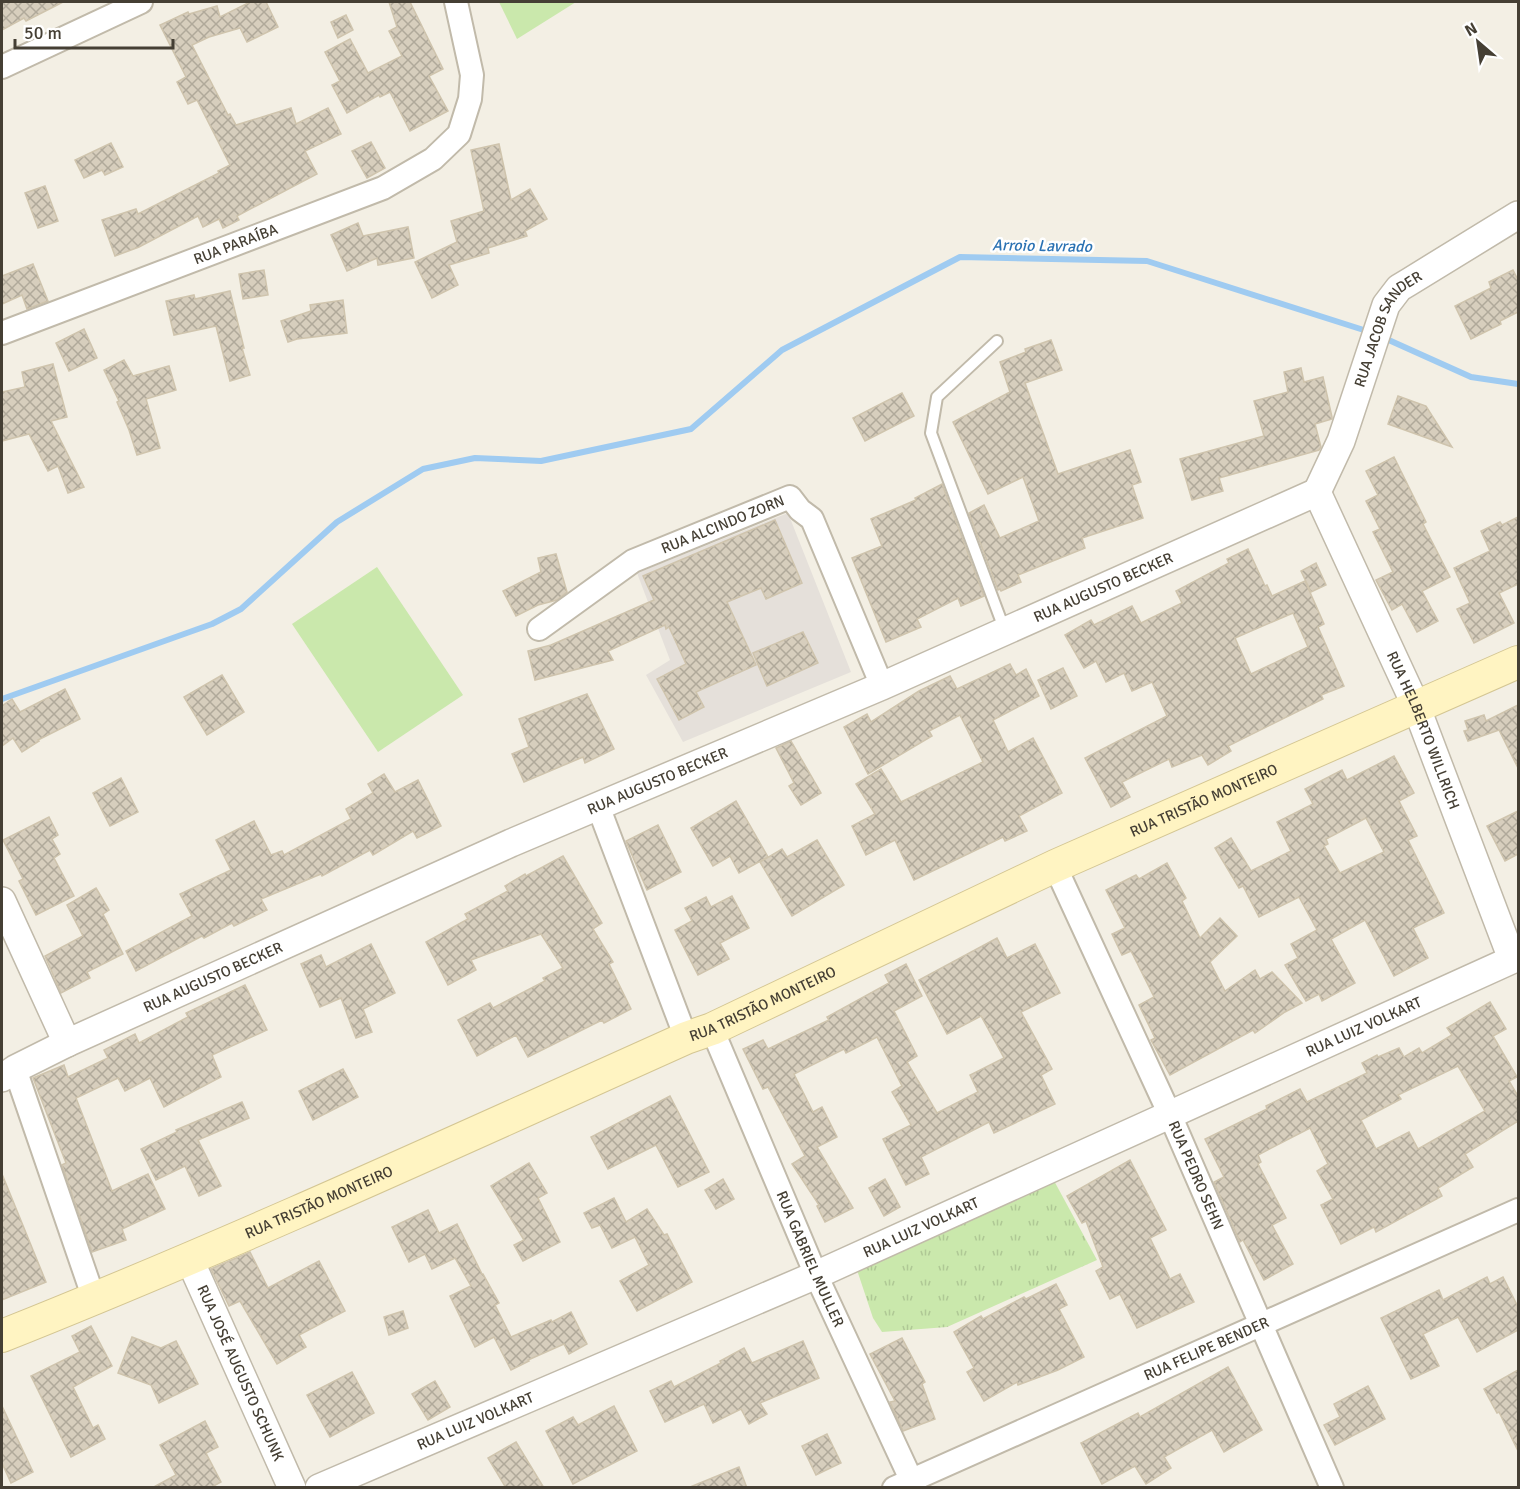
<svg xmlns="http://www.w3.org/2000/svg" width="1520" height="1489" font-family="Signika,sans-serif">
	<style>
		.industrial { fill: #e5e0da }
		.grass { fill: url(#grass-tufts) }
		.pitch { fill: #cae8ac }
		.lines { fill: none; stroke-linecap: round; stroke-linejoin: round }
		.stream { stroke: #9fcbf1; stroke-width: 6 }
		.building { fill: url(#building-cross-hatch); stroke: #cfc4ad; stroke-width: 1.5; fill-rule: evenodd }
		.service-casing { stroke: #c1baaa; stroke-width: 14 }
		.minor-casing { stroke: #c1baaa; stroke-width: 26 }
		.tertiary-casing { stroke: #c1baaa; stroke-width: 30 }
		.secondary-casing { stroke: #d4c693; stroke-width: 34 }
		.service { stroke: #fff; stroke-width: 10 }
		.minor { stroke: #fff; stroke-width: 22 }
		.tertiary { stroke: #fff; stroke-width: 27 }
		.secondary { stroke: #fff4c2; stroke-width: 32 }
		.labels { text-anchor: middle; stroke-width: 5; stroke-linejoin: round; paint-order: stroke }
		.street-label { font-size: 15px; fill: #453f34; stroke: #fff }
		.water-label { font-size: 16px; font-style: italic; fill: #2b72b3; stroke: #fff }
	</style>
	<defs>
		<pattern id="grass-tufts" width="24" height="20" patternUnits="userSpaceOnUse" patternTransform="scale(1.5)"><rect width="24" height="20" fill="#cae8ac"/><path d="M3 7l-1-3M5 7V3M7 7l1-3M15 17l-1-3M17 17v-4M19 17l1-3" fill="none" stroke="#afc895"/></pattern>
		<pattern id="building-cross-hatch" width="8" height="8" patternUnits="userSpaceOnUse" patternTransform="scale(1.5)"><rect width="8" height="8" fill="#d7cebd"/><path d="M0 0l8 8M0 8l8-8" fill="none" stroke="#b0a99a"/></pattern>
	</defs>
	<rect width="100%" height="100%" fill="#f3efe4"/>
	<path class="industrial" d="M788,513l63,159 -168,70 -37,-67 24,-15 -33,-87z"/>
	<path class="grass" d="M1052,1177l45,83 -150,67 -65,5 -9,-14 -17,-51z"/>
	<g class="pitch">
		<path d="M499,2h77l-59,37z"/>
		<path d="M377,567l86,128 -85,57 -86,-128z"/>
	</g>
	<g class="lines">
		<g class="stream">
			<path d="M1382,337l89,40 47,7"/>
			<path d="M2,699l210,-75 29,-15 96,-87 86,-53 52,-11 66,3 150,-32 91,-79 178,-93 187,4 223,71"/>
		</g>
	</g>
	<g class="building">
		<path d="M2,2h61l-37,19 -2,-3 -22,12z"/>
		<path d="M250,2h16l12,25 -31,15 -7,-14 -31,9 -17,8 36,70 2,-1 6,11 55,-17 5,16 32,-16 13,26 -36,17 12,23 -80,42 2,4 -16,8 -4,-9 -16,8 -5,-11 -59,31 -24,9 -13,-36 34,-11 2,5 81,-41 -1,-2 12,-6 -33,-65 -9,4 -11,-22 9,-5 -26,-52 28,-13 1,2 28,-8 3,11z"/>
		<path d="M389,2h21l33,67 -14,7 19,35 -38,20 -20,-39 -10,5 -1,-2 -32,18 -15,-28 8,-4 -15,-29 25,-13 18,34 34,-17 -13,-25 8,-4z"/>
		<path d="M346,15l7,15 -15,8 -7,-16z"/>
		<path d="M371,142l14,26 -18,10 -15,-27z"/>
		<path d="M111,143l12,24 -18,8 -3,-5 -18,8 -9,-18z"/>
		<path d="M499,144l12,56 19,-11 17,30 -22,12 2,5 -39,12 1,5 -40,12 9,20 -26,13 -17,-36 42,-20 -6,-21 33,-10 -13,-61z"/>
		<path d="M45,186l13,35 -20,7 -13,-35z"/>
		<path d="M358,223l5,13 45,-9 6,31 -36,7 -1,-7 -30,13 -16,-36z"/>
		<path d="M33,264l15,37 -21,8 -5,-14 -20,9v-28z"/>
		<path d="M264,270l4,25 -25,4 -4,-25z"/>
		<path d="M1513,270l5,10v32l-18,9 1,3 -30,15 -16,-33 36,-18 -2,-6z"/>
		<path d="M230,291l14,57h-2l8,27 -20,6 -14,-55 -42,9 -8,-34 28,-6 1,4z"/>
		<path d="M343,300l4,33 -50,6 -9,3 -7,-21 30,-10 -1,-6z"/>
		<path d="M84,329l13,29 -28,13 -13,-28z"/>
		<path d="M1051,340l11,30 -37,13 33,91 72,-24 11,32 -9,3 11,33 -61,20 3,10 -67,27 3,7 -20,9 -1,-2 -2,1 -29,-77 15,-8 16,33 39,-17 -16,-44 -35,17 -35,-72 57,-30 -10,-30 26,-10 -1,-3z"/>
		<path d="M124,360l9,16 36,-10 7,24 -30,9 14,49 -23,7 -8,-25 -12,-28 2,-1 -15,-31z"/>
		<path d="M53,364l14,53 -16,4 33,66 -16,6 -10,-27 -10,5 -19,-37 -27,7v-49l23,-5 -3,-15z"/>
		<path d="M1301,368l3,14 19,-5 9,40v2l-17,5 6,23 -2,3 -100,28 4,13 -31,9 -12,-41 84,-23 -10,-35 34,-9 -4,-20z"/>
		<path d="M902,393l12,23 -49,25 -12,-23z"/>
		<path d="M1398,396l28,10 26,41 -64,-23z"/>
		<path d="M1394,457l32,65 -3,2 27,53 -28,14 16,30 -21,11 -15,-28 -10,6 -16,-30 17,-8 -20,-40 7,-3 -14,-28 12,-6 -12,-24z"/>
		<path d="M942,484l42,112 -23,10 -3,-8 -41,21 4,8 -35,15 -34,-84 30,-12 -11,-27 45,-19 -1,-2z"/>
		<path d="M1518,517v67l-19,9 15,30 -40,20 -17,-34 13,-6 -16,-35 36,-17 -9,-20 19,-9 2,3z"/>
		<path d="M775,520l27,63 -36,16 -5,-11 -34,14 29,63 -60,27 8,15 -25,13 -22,-41 29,-15 -17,-37 -3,2 -1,-4 -57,26 5,9 -78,20 -7,-29 23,-6 103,-45 -11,-24z"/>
		<path d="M1248,549l17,37 2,-1 5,11 33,-15 19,43 -6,3 26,59 -23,9 2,4 -95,47 3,5 -23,14 -6,-10 -30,12 -3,-8 -47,23 8,15 -19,10 -26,-49 82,-42 -15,-34 -20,9 -8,-18 -18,9 -10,-21 -12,7 -19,-33 26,-15 3,5 38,-19 9,17 41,-20 -6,-12 53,-28 -2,-4zM1293,613l15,34 -57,27 -16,-36z"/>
		<path d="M556,554l11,38 -10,8 -19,5 -22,11 -13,-25 38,-19 -3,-14z"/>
		<path d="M1316,563l10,22 -15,7 -10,-21z"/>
		<path d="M803,632l15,31 -51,23 -14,-33z"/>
		<path d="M1010,664l6,11 10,-6 13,27 -46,24 15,32 25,-14 29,55 -43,23 8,15 -22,10 -2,-4 -89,43 -19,-40 -29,15 -14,-29 23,-12 -19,-30 25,-15 20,33 82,-40 -23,-47 -31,16 3,5 -64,38 -24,-47 23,-13 4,8 48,-31 31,-15 7,13z"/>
		<path d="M1063,668l14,28 -26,13 -13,-29z"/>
		<path d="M222,675l22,37 -37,23 -23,-38z"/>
		<path d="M65,689l15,30 -42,21 1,1 -17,11 -9,-14 -11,8v-40l10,-7 8,13z"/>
		<path d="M587,694l27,55 -29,14 -2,-6 -59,25 -12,-28 17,-7 -10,-28z"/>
		<path d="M1518,705v63l-19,-38 -31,11 -4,-10 4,-1 -3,-9 19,-6 2,6z"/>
		<path d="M791,741l30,52 -20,12 -12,-19 5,-3 -18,-35z"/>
		<path d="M1394,756l20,37 -15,8 18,35 -9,4 36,73 -31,15 15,30 -34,18 -29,-56 -34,19 24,44 -33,18 -3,-7 -13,7 -21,-36 13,-7 -7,-14 26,-14 -18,-33 -40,20 -16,-31 -4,2 -24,-40 16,-10 20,33 40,-20 -14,-29 36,-18 -8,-15 37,-19 5,10zM1366,818l18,34 -44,21 -16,-27 4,-2 -2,-5z"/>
		<path d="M384,774l11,18 23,-12 23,46 -24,12 -4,-7 -40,24 -3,-5 -48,26 -1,-2 -60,25 6,11 -33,16 -2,-3 -28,15 -2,-2 -66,35 -10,-20 66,-35 -12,-22 51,-24 -15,-30 38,-19 17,34 11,-4 2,4 67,-36 -5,-10 27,-16 -5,-9z"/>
		<path d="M121,778l17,34 -28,14 -17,-33z"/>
		<path d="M736,801l32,56 -29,16 -9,-17 -17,10 -22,-38z"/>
		<path d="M1518,811v43l-13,7 -18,-35z"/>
		<path d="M49,817l9,18 -6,4 8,15 -6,4 20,38 -38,19 -17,-34 4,-2 -20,-39z"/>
		<path d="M658,825l23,47 -34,18 -21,-49z"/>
		<path d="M817,840l27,45 -52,31 -32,-54 22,-13 5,8z"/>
		<path d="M563,856l39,67 -9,6 20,33 -4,2 22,45 -27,14 -2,-3 -74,37 -12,-22 -39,21 -19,-36 32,-17 3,5 52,-27 -2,-3 20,-10 -22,-34 -70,26 5,10 -28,15 -22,-43 42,-23 -3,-5 43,-23 -3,-5 20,-12 1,2z"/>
		<path d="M1167,863l19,35 -4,3 18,37 20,-20 17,18 -27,26 15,29 30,-21 5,9 12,-7 30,31 -17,9 -30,21 -2,-3 -83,45 -19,-35 4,-2 -16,-33 15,-8 -23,-46 -9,4 -10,-21 13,-6 -19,-38 30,-15 3,4z"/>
		<path d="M96,888l13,22 -6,4 20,40 -36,18 3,6 -29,15 -16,-37 38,-20 -16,-31z"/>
		<path d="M732,896l17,32 -29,15 9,16 -31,16 -23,-45 17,-9 -7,-13 21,-11 5,10z"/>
		<path d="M997,938l10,20 28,-14 25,49 -39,19 31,57 -11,6 14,29 -61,29 -5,-11 -68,35 8,17 -23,11 -23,-46 28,-14 -19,-33 10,-6 -25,-49 -31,16 -2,-4 -50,25 19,38 9,-5 15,30 -20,10 36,61 -28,14 -8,-16 2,-1 -27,-41 13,-8 -37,-69 -5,2 -20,-40 20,-9 5,9 61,-29 -2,-3 62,-34 -4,-8 21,-11 16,32 -28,15 23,45 -10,6 30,51 41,-21 -8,-17 34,-17 -23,-42 -34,18 -28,-54z"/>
		<path d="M371,944l24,49 -32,16 9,23 -16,6 -15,-40 -21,9 -19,-43 20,-9 5,12z"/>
		<path d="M245,985l22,45 -55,25 9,22 -57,30 -14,-29 -25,13 -7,-13 -42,20 36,93 36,-17 17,35 -43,20 4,11 -34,12 -30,-87 4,-2 -33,-85 31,-13 4,12 40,-19 -4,-8 31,-16 4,9 49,-26 -2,-4z"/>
		<path d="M1490,1002l16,27 -13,7 24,41 -8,4 9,15v25l-53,33 8,13 -35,21 4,8 -66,36 -2,-5 -33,17 -20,-39 12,-6 -16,-28 11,-7 -18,-36 -52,27 3,7 -3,2 28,54 -14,7 21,39 -29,16 -21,-40 -3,2 -26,-60 10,-5 -19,-38 62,-30 -1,-3 34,-17 7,13 60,-29 -5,-10 15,-8 1,2 21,-9 5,9 15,-9 3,5 30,-18 -5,-7zM1458,1066l27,45 -67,38 -9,-17 -33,17 -15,-29 40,-21 -3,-4z"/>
		<path d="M343,1069l15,28 -45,23 -14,-29z"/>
		<path d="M670,1096l39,76 -31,15 -22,-42 -48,24 -17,-32z"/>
		<path d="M242,1102l7,16 -51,22 23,46 -22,10 -14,-30 -29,14 -15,-31 36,-17 -1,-2z"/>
		<path d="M1130,1160l36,70 -16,8 20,41 10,-5 14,28 -57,26 -17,-34 -10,5 -14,-28 7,-4 -17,-46 -4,2 -15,-27z"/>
		<path d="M529,1163l18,30 -9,5 22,44 -37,19 -9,-16 10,-5 -33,-54z"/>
		<path d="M2,1174l44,108 -44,18z"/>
		<path d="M723,1179l11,20 -18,10 -11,-19z"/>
		<path d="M885,1179l15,28 -16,9 -15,-28z"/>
		<path d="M614,1198l12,24 21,-13 17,26 3,-1 25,48 -55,29 -17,-30 29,-16 -14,-28 -23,11 -12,-23 -8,3 -8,-15z"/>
		<path d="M428,1210l11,23 18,-9 25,50h1l16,29 -4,2 16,32 40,-17 1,2 19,-10 16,32 -18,10 -5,-10 -36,16 1,1 -18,9 -17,-33 -19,10 -25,-51 21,-10 -16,-28 -23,11 -7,-15 -16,8 -17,-35z"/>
		<path d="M250,1252l18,36 51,-27 26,50 -46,24 7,12 -29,17 -37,-63 -11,5 -18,-37z"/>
		<path d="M1487,1277l3,7 13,-7 15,30v23l-41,22 -19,-35 -35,17 16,32 -28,13 -30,-61 58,-28 4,10z"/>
		<path d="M1056,1284l11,21 -8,4 25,48 -26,13 -40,15 -1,-3 -33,19 -17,-29 7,-4 -20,-36 27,-16 2,3 41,-22 2,2z"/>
		<path d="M403,1311l5,17 -19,7 -5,-18z"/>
		<path d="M91,1326l21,40 -39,21 20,41 5,-3 7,14 -34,18 -40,-81 49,-24 -8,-16z"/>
		<path d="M132,1337l29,11 15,-7 22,43 -39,19 -8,-18 -33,-12z"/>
		<path d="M902,1338l23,44 -3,2 13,35 -32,12 -13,-29 5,-1 -25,-47z"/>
		<path d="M803,1341l16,37 -59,25 7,11 -18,10 -8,-15 -28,14 -9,-19 -39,18 -15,-31 21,-10 3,6 47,-24 -1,-2 24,-13 8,15z"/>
		<path d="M1228,1367l34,63 -38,22 -12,-22 -48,27 7,11 -25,16 -11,-18 -33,18 -21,-41 57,-30 2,4z"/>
		<path d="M1518,1370v81l-19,-39 -2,1 -13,-24z"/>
		<path d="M352,1372l22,41 -44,24 -23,-42z"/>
		<path d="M435,1381l15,26 -22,13 -16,-26z"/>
		<path d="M1368,1386l17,33 -50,26 -11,-20 16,-8 -6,-13z"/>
		<path d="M2,1406l31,66 -22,11 -9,-20z"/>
		<path d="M614,1406l23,45 -64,33 -27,-53 27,-14 5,8z"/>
		<path d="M205,1421l13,26 -12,6 15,29 -11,6h-58l24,-13 -16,-30z"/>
		<path d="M827,1434l14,29 -25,12 -14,-29z"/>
		<path d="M516,1442l28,46h-38l-18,-30z"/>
		<path d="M739,1467l8,21h-57v-1z"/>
	</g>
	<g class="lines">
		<defs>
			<path id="service" d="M997,341l-60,56 -6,36 74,198"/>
			<g id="minor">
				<path d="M2,67l139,-65"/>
				<path id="s1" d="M2,333l381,-145 50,-29 26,-25 11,-35 2,-24 -16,-73"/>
				<path id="s2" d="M539,629l94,-68 157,-64 10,13 12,9 70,167"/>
				<path d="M598,806l88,232"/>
				<path id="s3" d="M1055,866l115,249 162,373"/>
				<path id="s4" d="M712,1029l104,246 99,213"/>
				<path d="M15,1069l79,230"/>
				<path id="s5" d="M894,1488l624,-278"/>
			</g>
			<g id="tertiary">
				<path id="s6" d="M1317,492l99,214 96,253"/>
				<path id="s7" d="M1317,492l24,-51 45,-136 13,-17 10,-6 109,-67"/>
				<path d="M2,901l65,142"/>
				<path id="s8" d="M2,1078l13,-9 52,-26 444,-200 371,-157 435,-194"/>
				<path id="s9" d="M189,1258l103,230"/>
				<path id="s10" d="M319,1488l497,-213 702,-318"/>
			</g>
			<g id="secondary">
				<path id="s11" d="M2,1336c231,-92 457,-196 684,-298l26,-9 343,-163 463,-204"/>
			</g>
		</defs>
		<use href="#service" class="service-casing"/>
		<use href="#minor" class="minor-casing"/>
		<use href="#tertiary" class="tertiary-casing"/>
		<use href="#secondary" class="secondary-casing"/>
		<use href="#service" class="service"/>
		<use href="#minor" class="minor"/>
		<use href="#tertiary" class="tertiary"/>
		<use href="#secondary" class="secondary"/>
	</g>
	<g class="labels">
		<g class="street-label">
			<text dy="5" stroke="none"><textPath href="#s1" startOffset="250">RUA PARAÍBA</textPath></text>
			<text dy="5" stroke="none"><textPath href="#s7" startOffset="180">RUA JACOB SANDER</textPath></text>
			<text dy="5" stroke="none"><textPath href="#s2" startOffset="213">RUA ALCINDO ZORN</textPath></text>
			<text dy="5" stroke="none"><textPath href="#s8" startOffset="1206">RUA AUGUSTO BECKER</textPath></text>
			<text dy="5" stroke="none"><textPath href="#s6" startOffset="261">RUA HELBERTO WILLRICH</textPath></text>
			<text dy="5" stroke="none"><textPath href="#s8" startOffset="720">RUA AUGUSTO BECKER</textPath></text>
			<text dy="5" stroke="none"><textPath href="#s11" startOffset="1316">RUA TRISTÃO MONTEIRO</textPath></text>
			<text dy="5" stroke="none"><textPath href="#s8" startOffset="234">RUA AUGUSTO BECKER</textPath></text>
			<text dy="5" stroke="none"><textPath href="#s11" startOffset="830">RUA TRISTÃO MONTEIRO</textPath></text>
			<text dy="5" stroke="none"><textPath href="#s10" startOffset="1142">RUA LUIZ VOLKART</textPath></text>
			<text dy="5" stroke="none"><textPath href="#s3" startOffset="340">RUA PEDRO SEHN</textPath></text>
			<text dy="5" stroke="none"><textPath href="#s11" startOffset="344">RUA TRISTÃO MONTEIRO</textPath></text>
			<text dy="5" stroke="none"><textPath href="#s10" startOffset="656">RUA LUIZ VOLKART</textPath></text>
			<text dy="5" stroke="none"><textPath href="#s4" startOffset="250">RUA GABRIEL MULLER</textPath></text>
			<text dy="5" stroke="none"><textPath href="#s5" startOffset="342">RUA FELIPE BENDER</textPath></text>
			<text dy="5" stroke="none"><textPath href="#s9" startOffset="126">RUA JOSÉ AUGUSTO SCHUNK</textPath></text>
			<text dy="5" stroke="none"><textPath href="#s10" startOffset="170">RUA LUIZ VOLKART</textPath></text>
		</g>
		<g class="water-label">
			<text transform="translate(1042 245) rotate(1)" y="6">Arroio Lavrado</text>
		</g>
	</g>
	<rect width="1520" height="1489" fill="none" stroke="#453f34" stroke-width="6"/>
	<g transform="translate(1478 42) rotate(331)" stroke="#ffffff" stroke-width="4.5" paint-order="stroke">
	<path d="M0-4.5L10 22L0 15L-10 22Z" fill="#453f34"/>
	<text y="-9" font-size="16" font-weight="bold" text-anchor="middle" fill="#453f34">N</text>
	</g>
	<path d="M15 39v9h158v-9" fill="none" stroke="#453f34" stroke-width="3"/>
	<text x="24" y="39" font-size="18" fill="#453f34" stroke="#ffffff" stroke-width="4.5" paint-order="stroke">50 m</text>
</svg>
